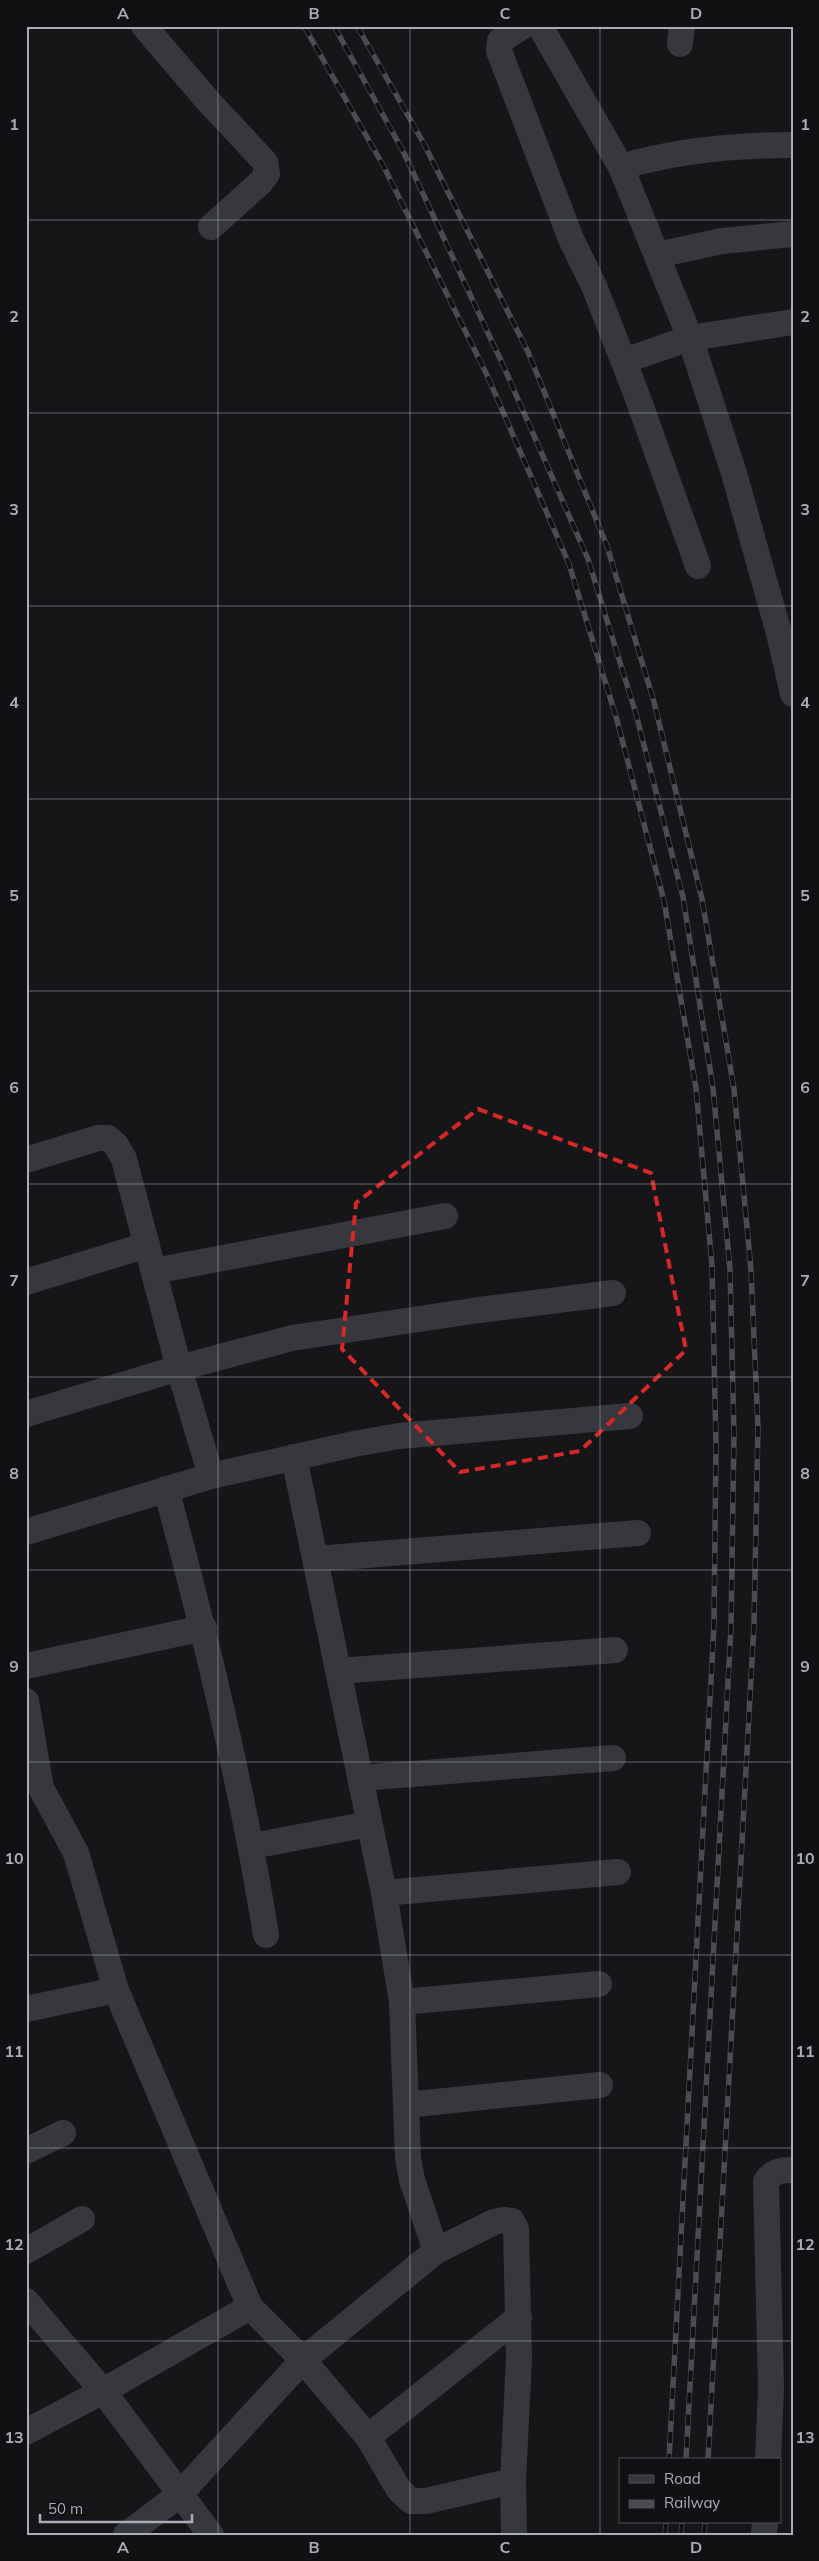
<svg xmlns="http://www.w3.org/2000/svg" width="819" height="2561" font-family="Mulish,sans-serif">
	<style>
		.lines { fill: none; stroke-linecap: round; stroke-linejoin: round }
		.minor { stroke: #37383d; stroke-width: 26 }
		.rail-casing { stroke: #4a4c52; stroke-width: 5.5 }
		.rail { stroke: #111113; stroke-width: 4; stroke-dasharray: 11; stroke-linecap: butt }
		.marked { fill: none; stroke: #d62828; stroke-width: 4; stroke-dasharray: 10 6; stroke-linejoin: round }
		.grid { fill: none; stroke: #a8adb8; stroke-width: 1; stroke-opacity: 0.55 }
		.neatline { fill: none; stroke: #a8adb8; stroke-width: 2 }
		.grid-label { font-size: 16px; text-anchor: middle; font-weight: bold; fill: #a8adb8 }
	</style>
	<rect width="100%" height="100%" fill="#161618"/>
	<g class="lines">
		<g class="minor">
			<path d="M144,26l65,76 56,60 2,12 -6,8 -50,45"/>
			<path d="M523,26l-23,15 -1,10 72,188 23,47 42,107 62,173"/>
			<path d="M540,26l81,141 69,171 43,132 46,163 14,61"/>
			<path d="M680,44l2,-18"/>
			<path d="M621,167c56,-17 113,-22 172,-22"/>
			<path d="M657,255l65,-14 71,-7"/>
			<path d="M624,361l66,-23 103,-16"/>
			<path d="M26,1160l72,-22h10l8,7 8,14 55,209 32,108"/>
			<path d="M154,1271l291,-55"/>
			<path d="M26,1282l121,-37"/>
			<path d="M26,1414l153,-46 113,-30 187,-28 134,-17"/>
			<path d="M294,1457l90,436 18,109 6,156 4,22 24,71"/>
			<path d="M166,1489c40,147 76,295 100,446"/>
			<path d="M26,1532l185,-56 143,-32 45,-8 231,-20"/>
			<path d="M316,1559l322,-26"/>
			<path d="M26,1666l178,-38"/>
			<path d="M338,1671l277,-21"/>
			<path d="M26,1701l15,87 35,65 40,137 134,317 53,53 65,77 31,53 12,11h15l87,-20"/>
			<path d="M361,1778l252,-20"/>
			<path d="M252,1846l117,-22"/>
			<path d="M384,1893l234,-21"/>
			<path d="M402,2002l197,-18"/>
			<path d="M26,2009l90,-19"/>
			<path d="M406,2105l194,-20"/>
			<path d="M26,2151l37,-18"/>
			<path d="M26,2251l56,-32"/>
			<path d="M26,2301l77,90 108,144"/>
			<path d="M26,2432l77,-41 147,-84"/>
			<path d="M368,2437l151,-120"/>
			<path d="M768,2460l3,-72 -5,-207c7,-10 15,-11 27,-11"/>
			<path d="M764,2534l1,-12"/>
			<path d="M126,2535l53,-40 124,-135 133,-109 58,-29 10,-2 8,1 4,8 3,129 -6,123 1,54"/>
		</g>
		<defs>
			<g id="rail">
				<path d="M304,26l80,141 103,208 82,189 48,156 47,181 32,187 16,178 4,179 -2,179 -45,836"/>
				<path d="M334,26l70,127 99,212 85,194 48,155 47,183 30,191 17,182 4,164 -3,193 -45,833"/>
				<path d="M357,26l66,116 105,210 79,194 47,156 48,197 32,190 17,181 7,157 -4,197 -46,836"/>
				<path d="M665,2535l1,-13"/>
				<path d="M681,2535l1,-13"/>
				<path d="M704,2535l1,-13"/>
			</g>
		</defs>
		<use href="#rail" class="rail-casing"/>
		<use href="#rail" class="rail"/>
	</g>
	<path class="marked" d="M478,1109l173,64 35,177 -106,101 -120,21 -118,-123 14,-146z"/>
	<path class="grid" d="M218,26v2509M410,26v2509M600,26v2509M26,220h767M26,413h767M26,606h767M26,799h767M26,991h767M26,1184h767M26,1377h767M26,1570h767M26,1762h767M26,1955h767M26,2148h767M26,2341h767"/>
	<rect width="819" height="2561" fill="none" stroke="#111113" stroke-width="55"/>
	<rect x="619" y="2458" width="162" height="65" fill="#111113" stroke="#4d4f55"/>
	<rect x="629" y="2475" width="25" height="8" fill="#37383d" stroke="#4d4f55"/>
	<text x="664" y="2484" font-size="15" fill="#a8adb8">Road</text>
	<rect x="629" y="2500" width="25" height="8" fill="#4a4c52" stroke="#4d4f55"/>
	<text x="664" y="2508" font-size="15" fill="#a8adb8">Railway</text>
	<path d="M40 2514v8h152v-8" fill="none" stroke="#a8adb8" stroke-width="2.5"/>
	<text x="48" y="2514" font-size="15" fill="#a8adb8" stroke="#111113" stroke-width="4" paint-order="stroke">50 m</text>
	<rect x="28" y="28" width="764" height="2506" class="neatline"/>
	<g class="grid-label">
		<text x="123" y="19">A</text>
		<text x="314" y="19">B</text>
		<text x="505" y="19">C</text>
		<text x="696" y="19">D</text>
		<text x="14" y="130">1</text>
		<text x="805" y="130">1</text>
		<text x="14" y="322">2</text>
		<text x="805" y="322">2</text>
		<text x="14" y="515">3</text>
		<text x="805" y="515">3</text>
		<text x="14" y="708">4</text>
		<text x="805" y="708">4</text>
		<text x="14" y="901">5</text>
		<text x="805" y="901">5</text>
		<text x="14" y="1093">6</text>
		<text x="805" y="1093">6</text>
		<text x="14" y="1286">7</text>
		<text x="805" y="1286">7</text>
		<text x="14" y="1479">8</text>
		<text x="805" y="1479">8</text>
		<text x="14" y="1672">9</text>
		<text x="805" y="1672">9</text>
		<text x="14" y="1864">10</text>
		<text x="805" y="1864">10</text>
		<text x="14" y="2057">11</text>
		<text x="805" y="2057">11</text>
		<text x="14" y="2250">12</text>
		<text x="805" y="2250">12</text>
		<text x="14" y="2443">13</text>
		<text x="805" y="2443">13</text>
		<text x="123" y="2553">A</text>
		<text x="314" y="2553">B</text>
		<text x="505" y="2553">C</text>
		<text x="696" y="2553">D</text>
	</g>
</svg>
